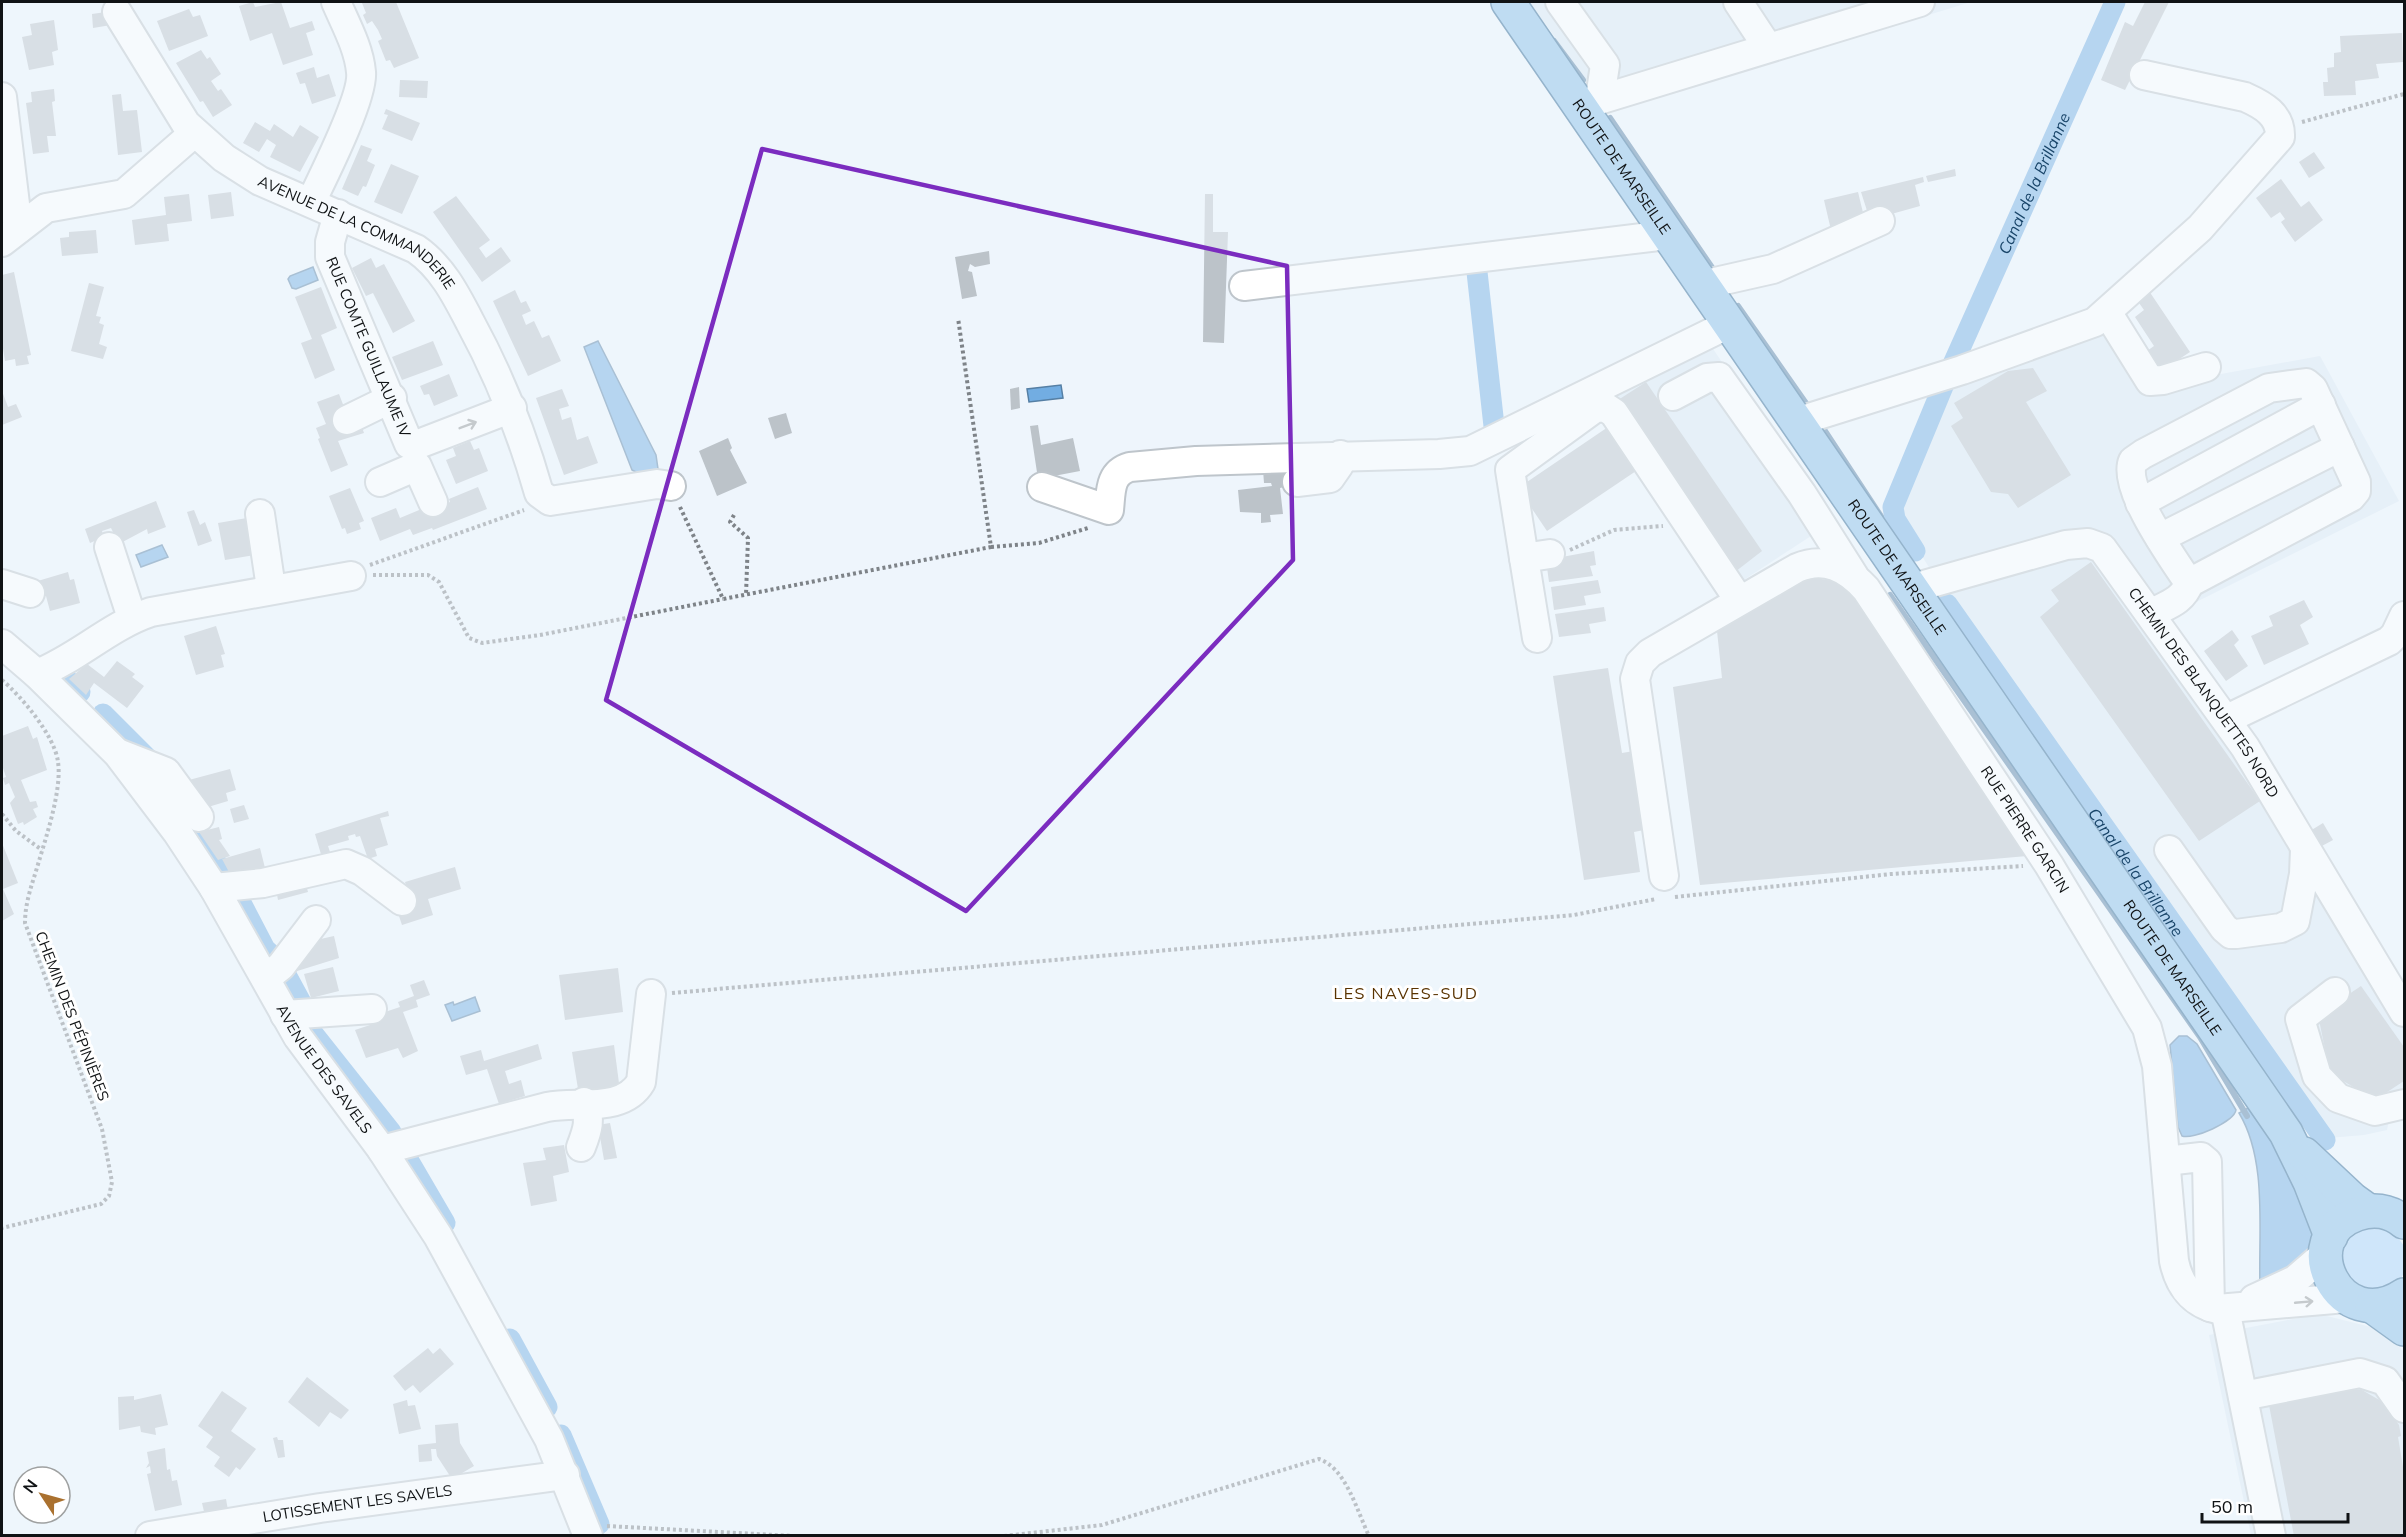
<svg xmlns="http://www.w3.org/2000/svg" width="2406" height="1537" font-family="Mulish,sans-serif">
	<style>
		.built { fill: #dbe9f4 }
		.green { fill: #a9d3f8 }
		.water { fill: #72ade2; stroke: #557fa4; stroke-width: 1.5 }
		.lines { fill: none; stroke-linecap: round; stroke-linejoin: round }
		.stream { stroke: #557fa4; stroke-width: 6 }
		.canal { stroke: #72ade2; stroke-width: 21 }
		.building { fill: #bcc3c9 }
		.minor-casing { stroke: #bec5cb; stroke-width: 32 }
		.major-casing { stroke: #296492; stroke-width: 36 }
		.path { stroke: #7e8388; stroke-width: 4; stroke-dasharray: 3 3; stroke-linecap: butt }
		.minor { stroke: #fff; stroke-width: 28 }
		.major { stroke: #86bce6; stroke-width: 33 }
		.oneway { stroke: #939596 }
		.marked { fill: none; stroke: #7b2cbf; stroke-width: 4.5; stroke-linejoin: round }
		.labels { text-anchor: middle; stroke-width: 6; stroke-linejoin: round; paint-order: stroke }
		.street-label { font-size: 15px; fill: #101315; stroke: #fff }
		.water-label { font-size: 16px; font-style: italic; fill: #194569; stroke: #fff }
		.neighbourhood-label { font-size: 16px; letter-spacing: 1.5px; fill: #593300; stroke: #fff }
	</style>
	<rect width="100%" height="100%" fill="#eef5fc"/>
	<g class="built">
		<path d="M1529,2h442l-361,110z"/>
		<path d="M2105,324l45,63 170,-31 79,145 -247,123 252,397v95l-15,4 -2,10 -23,5 -36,3 -95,-141 -282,-394 -55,-89 57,-135z"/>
		<path d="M1709,343l122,180 -95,62 -127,-189z"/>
		<path d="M2319,1314l64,16 21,22v183h-153l-42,-200z"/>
	</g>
	<path class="green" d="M2373,1225l21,7 10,14v27l-5,9 -20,11 -31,-11 -8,-32 13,-19z"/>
	<g class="water">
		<path d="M313,267l5,13 -22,9 -4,-1 -4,-9 2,-3z"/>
		<path d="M598,341l58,114 2,14c-9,6 -15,7 -26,1l-48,-123z"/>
		<path d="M1061,385l2,13 -34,4 -2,-13z"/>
		<path d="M162,545l6,12 -27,10 -5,-12z"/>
		<path d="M475,997l5,14 -28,10 -7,-16 8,-3 1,3z"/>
		<path d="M2179,1036h8l10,8 39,66c-2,12 -43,30 -54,26l-4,-9 -8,-82z"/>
		<path d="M2248,1108c21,30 76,97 65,135 -5,16 -40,35 -53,45 -2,-55 8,-127 -21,-175z"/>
	</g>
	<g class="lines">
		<g class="stream">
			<path d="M1554,41l29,39"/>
			<path d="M1610,118l103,151"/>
			<path d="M1738,306l72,103"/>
			<path d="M1821,425l67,102"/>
			<path d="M1890,595l310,442 47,79"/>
			<path d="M2229,1023l3,4 11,-4"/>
		</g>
		<g class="canal">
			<path d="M1477,272l17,154"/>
			<path id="s1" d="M1953,364l162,-362"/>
			<path d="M1915,551l-20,-32 -2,-12 51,-123"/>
			<path id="s2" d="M1947,604l378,536"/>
			<path d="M65,678l15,14"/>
			<path d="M103,714l45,45"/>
			<path d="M175,807l48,65"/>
			<path d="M240,901l25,48 10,9"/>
			<path d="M285,973l19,35"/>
			<path d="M307,1026l84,106"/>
			<path d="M403,1151l42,72"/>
			<path d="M510,1339l37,68"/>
			<path d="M561,1435l38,89"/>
		</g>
	</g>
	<g class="building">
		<path d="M253,2l2,5 26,-5 9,26 22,-7 3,9 -9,3 7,22 -30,10 -11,-32 -22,8 -11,-35z"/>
		<path d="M366,2h30l23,56 -25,10 -4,-8 -4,1 -8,-20 4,-2 -4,-9 -6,-9 -5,3 -4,-9 3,-2 -4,-10z"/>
		<path d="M2145,2h24l-44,88 -24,-10 24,-58 8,4z"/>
		<path d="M189,9l4,8 7,-2 8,21 -39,15 -12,-30z"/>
		<path d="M106,12l5,13 -18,3 -1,-14z"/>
		<path d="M54,20l4,30 -6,2 2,13 -25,5 -7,-33 10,-2 -2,-11z"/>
		<path d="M2402,33l1,29 -27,2 3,14 -24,3 1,14 -32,1 -1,-14h5l-1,-14 7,-1v-14l7,-1 -1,-16z"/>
		<path d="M201,50l6,9 3,-2 11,17 -10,7 7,10 3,-2 11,16 -19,12 -10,-16 -3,1 -24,-39z"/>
		<path d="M314,67l3,11 12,-4 7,22 -24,8 -7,-21 -5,1 -4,-11z"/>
		<path d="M400,80l28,1 -1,17 -28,-1z"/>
		<path d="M54,89l1,12 -3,1 4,34h-9l2,16 -16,2 -7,-51 6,-1 -1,-10z"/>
		<path d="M121,94l2,17 14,-1 5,42 -24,3 -6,-60z"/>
		<path d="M386,109l34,14 -8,18 -30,-12 6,-14 -4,-1z"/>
		<path d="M255,122l15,9 4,-7 19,13 7,-12 19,12 -19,35 -30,-15 6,-12 -9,-6 -8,13 -16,-9z"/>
		<path d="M361,145l11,4 -5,12 8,4 -9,22 -3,-1 -5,10 -16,-7z"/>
		<path d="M2314,152l11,16 -16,10 -10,-16z"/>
		<path d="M391,164l28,12 -17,38 -28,-12z"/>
		<path d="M1955,169l1,7 -28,6 -2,-6z"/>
		<path d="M1923,177l1,5 -9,3 5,21 -50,14 -9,-28z"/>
		<path d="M2281,179l20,28 8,-6 14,19 -28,22 -14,-20 4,-3 -5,-7 -9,6 -15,-20z"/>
		<path d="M231,192l3,24 -23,3 -3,-24z"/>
		<path d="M1858,192l7,29 -34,9 -7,-30z"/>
		<path d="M189,194l3,27 -25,3 2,17 -34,4 -3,-25 34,-5 -2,-18z"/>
		<path d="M1205,194h8v38h15l-4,111 -21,-1z"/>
		<path d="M456,196l34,44 -11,8 7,10 15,-11 10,14 -29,21 -49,-70z"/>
		<path d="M96,230l2,23 -36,3 -2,-18 9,-1v-5z"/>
		<path d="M989,251l1,13 -15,3 -5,-3 -2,7 4,1 5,24 -15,3 -7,-42z"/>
		<path d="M371,258l5,10 8,-4 31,57 -22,12 -20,-40 -7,3 -14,-28z"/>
		<path d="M14,272l17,83 -4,1 2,8 -13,2 -1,-7 -10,2 -3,-19v-67z"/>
		<path d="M89,283l15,4 -8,29 5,1 -2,6 5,2 -5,19 8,3 -4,12 -32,-8z"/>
		<path d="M321,287l16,41 -16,7 14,35 -20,9 -14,-36 11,-4 -17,-42z"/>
		<path d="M515,290l6,13 5,-2 5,10 -9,4 4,10 8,-4 8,17 7,-3 12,26 -33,15 -35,-75z"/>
		<path d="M2149,291l41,61 -35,23 -15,-19 14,-10 -19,-29 9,-7 -7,-10z"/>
		<path d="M433,341l10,24 -41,15 -10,-23z"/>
		<path d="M2033,368l14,23 -21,11 45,73 -53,33 -10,-14 -17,-2 -40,-66 12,-8 -9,-15 54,-32z"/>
		<path d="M449,374l9,22 -24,10 -5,-12 -5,1 -4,-9z"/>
		<path d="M1646,382l116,169 -31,24 -116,-173z"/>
		<path d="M1019,387l1,21 -9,2 -1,-21z"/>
		<path d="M562,389l7,17 -10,3 3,11 9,-3 6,23 11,-4 10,27 -34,12 -28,-77z"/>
		<path d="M2,391l6,16 8,-3 6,13 -20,8z"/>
		<path d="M339,394l8,21 13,7 4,11 -26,8 10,24 -17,7 -13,-33 2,-1 -4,-10 10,-4 -9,-22z"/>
		<path d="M786,413l6,20 -17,6 -7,-21z"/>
		<path d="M1038,425l3,20 32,-7 7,33 -42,8 -8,-53z"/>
		<path d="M1611,425l28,44 -92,62 -29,-43z"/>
		<path d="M728,438l4,10 -2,2 17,33 -30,13 -18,-45z"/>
		<path d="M470,441l4,9 5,-2 9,23 -32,13 -10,-24 10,-4 -3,-8z"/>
		<path d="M1283,469l1,18 -4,1 3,26 -13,1 1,7 -10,1v-10l-21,-1 -2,-22 34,-4 -1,-3h-7l-1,-13z"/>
		<path d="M478,487l9,22 -54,21 -1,-2 -19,7 -3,-6 -30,12 -9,-23 25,-10 4,10 24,-10 14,-1 12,-5 -1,-3z"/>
		<path d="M350,488l14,33 -5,2 2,6 -14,5 -2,-6 -3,1 -13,-33z"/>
		<path d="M156,501l10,26 -18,7 -1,-5 -32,17 -5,-13 3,-1 -2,-4 -9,3 2,6 -14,6 -5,-14z"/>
		<path d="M194,510l6,15 5,-3 7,19 -14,5 -11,-34z"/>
		<path d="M247,518l14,36 -36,6 -7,-37z"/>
		<path d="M1594,551l2,14 -6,1 3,10 -44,6 -3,-22z"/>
		<path d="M2091,562l169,239 -61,40 -159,-224 19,-16 -8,-11z"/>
		<path d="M68,572l2,8 4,-1 6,24 -30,8 -4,-15 -10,3 -5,-16z"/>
		<path d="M1816,578l23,4 15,13 173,261 -327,29 -27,-198 49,-9 -5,-47 3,-6 80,-46z"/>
		<path d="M1598,580l3,13 -17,3 2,9 -32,5 -3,-23z"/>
		<path d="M2304,600l9,17 -13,8 9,19 -45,21 -13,-29 22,-10 -4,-10z"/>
		<path d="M1604,607l2,14 -17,3 2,9 -32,4 -4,-23z"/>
		<path d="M216,626l9,28 -4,1 3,12 -28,8 -12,-39z"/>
		<path d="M2232,630l7,10 -5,5 14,21 -22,15 -22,-30z"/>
		<path d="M117,661l18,13 -3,3 12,9 -17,22 -33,-25 -8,12 -17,-16 18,-15 17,13z"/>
		<path d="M1608,668l14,85 12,-2 15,78 -15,3 6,40 -56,8 -31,-204z"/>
		<path d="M28,726l5,13 4,-2 10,33 -26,10 9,22 6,-1 2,6 -5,2 4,8 -13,8 -1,-3 -5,2 -8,-21 5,-6 -6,-14 -4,2 -2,-7 3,-1 -4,-12v-29z"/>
		<path d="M230,769l6,21 -10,3 2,8 -30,9 -9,-30z"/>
		<path d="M244,805l5,14 -15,4 -4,-14z"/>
		<path d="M388,811l1,5 -9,2 8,27 -13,4 2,7 -9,3 -8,-23 -4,1 -1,-3 -7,2 1,4 -21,6 4,12 -9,3 -8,-27z"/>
		<path d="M2323,823l10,17 -13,7 -10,-16z"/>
		<path d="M219,827l3,12 -3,1 11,16 -12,4 -19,-28z"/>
		<path d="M2,843l16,40 -15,6 11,25 -12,7z"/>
		<path d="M260,848l5,20 -35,6 -8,-15z"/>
		<path d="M455,867l6,22 -33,10 5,16 -31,10 -6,-18 15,-5 -6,-20z"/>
		<path d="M304,877l4,15 -30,8 -3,-16z"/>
		<path d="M334,936l5,22 -45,14 -1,-5 8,-2 -3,-12 9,-11z"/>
		<path d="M333,967l6,24 -28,7 -7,-24z"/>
		<path d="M618,968l5,44 -58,8 -6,-45z"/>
		<path d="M424,980l6,15 -14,5 2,7 -15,5 15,39 -15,7 -5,-10 -32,10 -11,-28 15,-5 -1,-4 17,-7 -1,-2 15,-5 -2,-5 16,-6 -4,-11z"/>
		<path d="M2361,986l43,61v34l-29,19 -45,-27 -12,-58z"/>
		<path d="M538,1044l4,15 -37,12 4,13 12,-4 4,16 -26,8 -12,-35 -21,6 -6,-19 21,-6 3,11z"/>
		<path d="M614,1045l6,46 -41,4 -7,-43z"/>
		<path d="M610,1123l7,35 -13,2 -6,-35z"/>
		<path d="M564,1145l5,27 -16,4 4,25 -26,5 -8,-43 23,-3 -3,-12z"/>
		<path d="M428,1348l5,6 7,-6 14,16 -34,29 -7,-8 -8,6 -12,-15z"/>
		<path d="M307,1377l42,33 -8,9 -11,-7 -11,15 -31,-25z"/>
		<path d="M2344,1388l18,2 19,11 18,24 2,11 -3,1 6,36v63h-110l-25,-131z"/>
		<path d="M222,1391l25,17 -16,23 25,18 -16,21 -4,-3 -7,10 -15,-11 6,-9 -14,-10 7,-10 -15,-11z"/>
		<path d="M161,1394l7,31 -13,3 1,7 -15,-3 -1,-6 -21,4 -1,-33 16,-1v4z"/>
		<path d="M407,1400l1,6 7,-1 6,24 -22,5 -6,-30z"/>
		<path d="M458,1423l2,20 14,23 -22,13 -15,-23 -1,-7h-5l1,12 -13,1 -1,-17 18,-2 -1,-18z"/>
		<path d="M277,1437l1,3h5l2,17 -7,1 -5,-20z"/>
		<path d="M165,1448l2,22 3,-1 2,12 5,-1 5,25 -27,6 -8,-37 4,-1 -1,-7 -4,2 3,-5 -2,-11z"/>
		<path d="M226,1499l3,17 -23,4 -4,-17z"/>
	</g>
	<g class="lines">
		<defs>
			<g id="minor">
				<path d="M1560,2l45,63 -5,33"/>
				<path d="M1738,2l29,44"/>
				<path id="s3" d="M117,12l69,112 38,34 36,23 156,68c26,18 40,46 54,73 30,55 52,111 69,171l11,8 107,-17 14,2"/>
				<path d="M2,97l16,132"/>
				<path d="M1579,106l341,-104"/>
				<path d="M311,202c12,-25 53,-106 50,-130 -2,-24 -16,-49 -25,-70"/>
				<path id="s4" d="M338,214l-8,28v15l79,187 7,1 96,-37"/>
				<path d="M2,242l44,-34 78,-14 70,-61"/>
				<path d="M1702,285l71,-16 107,-48"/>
				<path d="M1244,286l423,-51"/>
				<path d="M2107,312l43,69 13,-1 43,-13"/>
				<path d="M1673,396l34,-18 12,-1 83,117 52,82"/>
				<path d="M347,420l45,-22"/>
				<path d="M1796,422l166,-52 133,-48 105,-94 80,-91c1,-22 -17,-32 -35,-40l-101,-22"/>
				<path d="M380,482l37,-16 16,36"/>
				<path d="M1297,482l33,-4 9,-13 1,-10"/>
				<path d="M1042,487l67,23c2,-18 0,-37 21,-43l66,-6 243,-7 31,-3 259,-127"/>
				<path d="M2140,503l181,-98"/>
				<path d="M260,514l11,74"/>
				<path d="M2160,538l180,-91"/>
				<path d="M109,547l23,71"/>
				<path d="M1524,558l-14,-88 85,-62 10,-1 9,6 125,187"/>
				<path d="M2,584l28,9"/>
				<path id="s5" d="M1910,589l156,-44 22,-2 14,5 143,199 159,265"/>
				<path d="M2152,613c15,-8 31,-12 37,-30 -15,-23 -68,-96 -56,-122l10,-7 126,-66 37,-5 7,6 43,93v9l-5,6 -162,86"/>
				<path d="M1537,638l-13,-80 26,-4"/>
				<path id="s6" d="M2,644l35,30 81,80 59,78 37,56 84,149 84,113 56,86 111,203 39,97"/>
				<path d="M37,674c41,-16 72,-48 114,-62l200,-36"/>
				<path d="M2227,719l162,-78 6,-6 9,-19"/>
				<path d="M120,754l46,18 33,45"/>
				<path d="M2169,850l55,78 7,6h5l45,-6 14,-7 9,-47 1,-25"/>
				<path id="s7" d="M1664,876l-29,-197 5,-16 10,-10 147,-85c28,-12 50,0 69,21l183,276 98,163 10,38 17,195c5,24 18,42 43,48l129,-11"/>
				<path d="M214,888l49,-5 83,-19 16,7 40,30"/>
				<path d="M266,978l15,-12 35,-46"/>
				<path d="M2335,992l-35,27 17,57 21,22 37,13 29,-7"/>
				<path d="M285,1015l87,-6"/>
				<path d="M581,1147c7,-18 10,-27 3,-45"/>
				<path d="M382,1150l165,-43c32,-6 76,6 94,-25l10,-88"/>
				<path d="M2166,1161l35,-4 6,5 3,145"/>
				<path d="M2254,1299l41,-19 30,-26"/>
				<path d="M2225,1309l46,227"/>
				<path d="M2243,1396l117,-23 25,8 19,27"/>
				<path id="s8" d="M150,1536l170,-28 245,-33"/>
			</g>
			<g id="major">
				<path id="s9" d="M1508,2l778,1131 24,49 21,54"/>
				<path d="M2304,1154l49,46 14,10"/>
				<path d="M2404,1222c-14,-11 -29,-14 -47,-8 -66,23 -18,124 47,81"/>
				<path d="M2372,1306l32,23"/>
			</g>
		</defs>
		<use href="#minor" class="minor-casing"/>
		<use href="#major" class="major-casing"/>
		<g class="path">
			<path d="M2302,122l102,-28"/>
			<path d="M680,507l43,92 268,-52 -33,-229"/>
			<path d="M734,515l-4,7 18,16 -2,57"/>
			<path d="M991,547l48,-4 49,-15"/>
			<path d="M1570,550l44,-20 49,-4"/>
			<path d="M370,565l154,-55"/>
			<path d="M373,575h55l11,7 30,56 13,5 58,-8 183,-36"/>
			<path d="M2,680c19,16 53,56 56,82 4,27 -11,72 -19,99 -6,21 -14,40 -14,62l77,206 10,53 -3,14 -8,8 -99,24"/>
			<path d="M2,814l14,17 26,19"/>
			<path d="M1675,897l216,-23 132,-8"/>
			<path d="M672,993l902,-78 82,-16"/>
			<path d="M607,1526l187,10"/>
			<path d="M1004,1536l98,-11 217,-66c27,9 38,52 50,77"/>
		</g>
		<use href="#minor" class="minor"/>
		<use href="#major" class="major"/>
	</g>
	<defs><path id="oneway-shaft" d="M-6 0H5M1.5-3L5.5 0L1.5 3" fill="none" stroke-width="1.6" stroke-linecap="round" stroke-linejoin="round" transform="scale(1.5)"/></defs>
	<g class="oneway">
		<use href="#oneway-shaft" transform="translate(468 425) rotate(-21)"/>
		<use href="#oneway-shaft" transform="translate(2304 1302) rotate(-5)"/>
	</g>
	<path d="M0 0H2406V1537H0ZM762,149l525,117 6,294 -327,351 -360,-211z" fill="#eef5fc" fill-opacity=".55" fill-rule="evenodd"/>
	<path class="marked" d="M762,149l525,117 6,294 -327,351 -360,-211z"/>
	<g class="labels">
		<g class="street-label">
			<text dy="5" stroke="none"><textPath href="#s9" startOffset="200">ROUTE DE MARSEILLE</textPath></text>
			<text dy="5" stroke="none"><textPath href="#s3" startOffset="336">AVENUE DE LA COMMANDERIE</textPath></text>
			<text dy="5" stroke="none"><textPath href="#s4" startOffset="142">RUE COMTE GUILLAUME IV</textPath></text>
			<text dy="5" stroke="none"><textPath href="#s9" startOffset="686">ROUTE DE MARSEILLE</textPath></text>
			<text dy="5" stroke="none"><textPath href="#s5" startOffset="376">CHEMIN DES BLANQUETTES NORD</textPath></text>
			<text dy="5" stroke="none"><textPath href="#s7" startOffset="766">RUE PIERRE GARCIN</textPath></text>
			<text dy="5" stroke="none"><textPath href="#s9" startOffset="1172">ROUTE DE MARSEILLE</textPath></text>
			<text transform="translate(72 1016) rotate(69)" y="5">CHEMIN DES PÉPINIÈRES</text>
			<text dy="5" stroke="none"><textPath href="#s6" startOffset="537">AVENUE DES SAVELS</textPath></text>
			<text dy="5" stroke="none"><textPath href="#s8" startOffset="210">LOTISSEMENT LES SAVELS</textPath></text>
		</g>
		<g class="water-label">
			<text dy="6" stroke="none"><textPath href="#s1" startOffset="198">Canal de la Brillanne</textPath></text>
			<text dy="6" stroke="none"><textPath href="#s2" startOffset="328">Canal de la Brillanne</textPath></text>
		</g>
		<g class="neighbourhood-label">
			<text x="1406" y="999">LES NAVES-SUD</text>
		</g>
	</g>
	<rect width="2406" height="1537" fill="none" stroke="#101315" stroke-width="6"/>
	<g transform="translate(42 1495) rotate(306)"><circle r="28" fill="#ffffff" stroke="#9fa1a1" stroke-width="1.5"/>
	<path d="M0-4.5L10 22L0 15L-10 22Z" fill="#aa712f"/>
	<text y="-9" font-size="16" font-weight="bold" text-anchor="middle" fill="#101315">N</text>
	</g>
	<path d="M2202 1513v9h146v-9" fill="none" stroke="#101315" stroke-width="3"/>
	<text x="2211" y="1513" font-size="18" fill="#101315" stroke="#ffffff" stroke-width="4.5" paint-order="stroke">50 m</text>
</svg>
